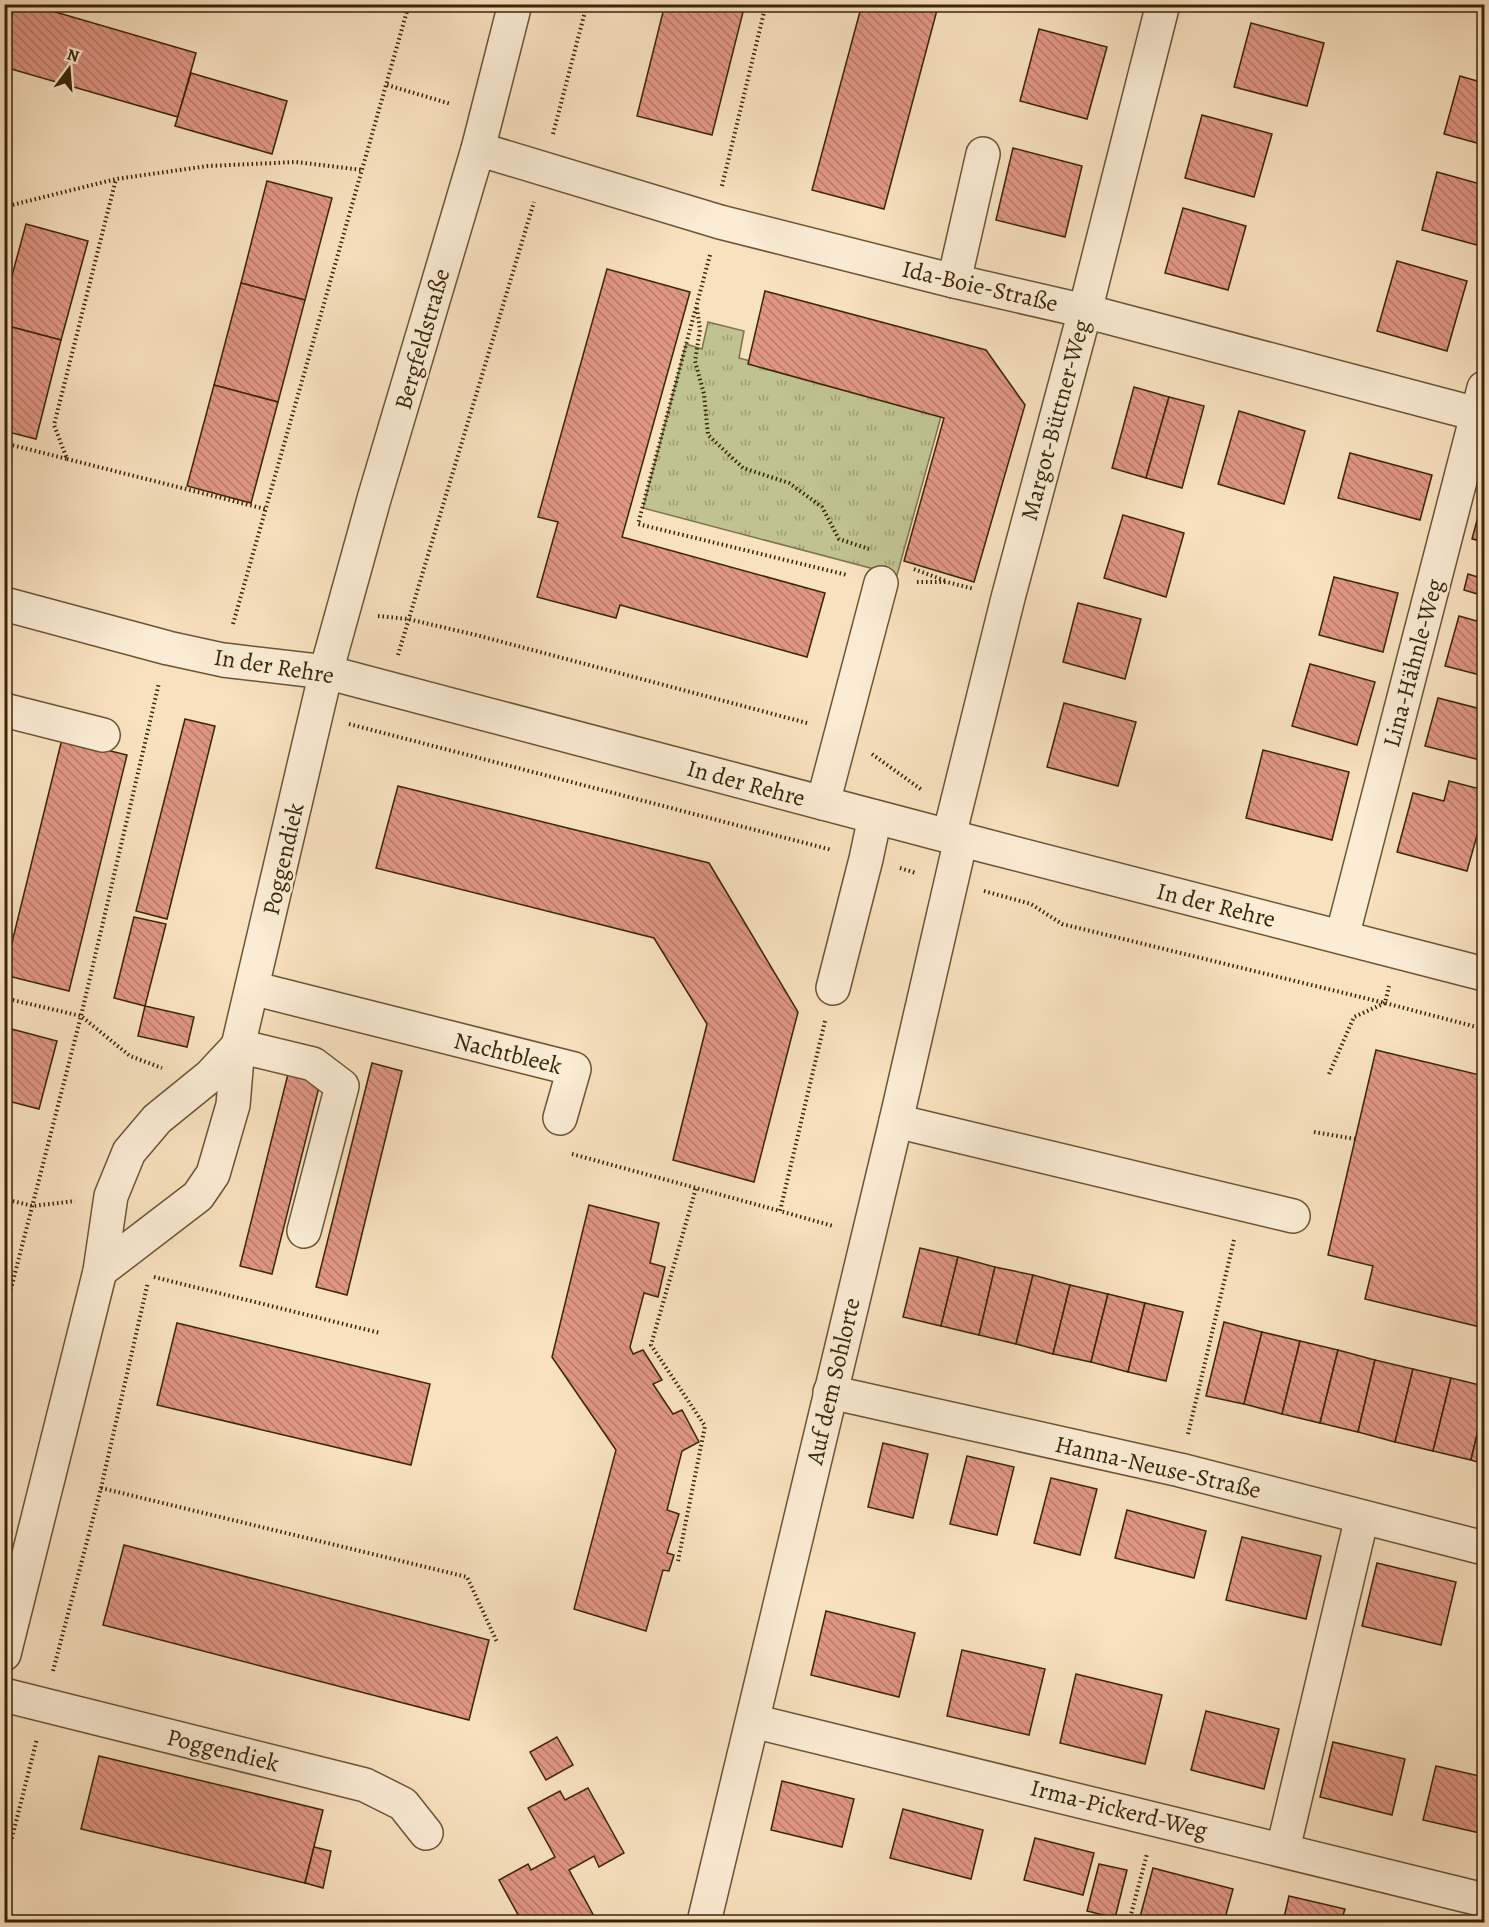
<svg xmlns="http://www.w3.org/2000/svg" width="1489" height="1927" font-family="Alegreya,serif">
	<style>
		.park { fill: url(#park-tufts); stroke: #7e744c; stroke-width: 1.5 }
		.building { fill: url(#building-back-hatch); stroke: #3b2507; stroke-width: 1.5 }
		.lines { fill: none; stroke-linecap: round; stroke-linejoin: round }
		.minor-casing { stroke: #6a5435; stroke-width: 36 }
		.path { stroke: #3b2507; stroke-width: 4; stroke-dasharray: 1.5 3; stroke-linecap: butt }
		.minor { stroke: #faecd5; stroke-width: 33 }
		.labels { text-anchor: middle; stroke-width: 5; stroke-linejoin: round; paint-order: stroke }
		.street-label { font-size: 24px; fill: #3b2507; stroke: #faecd5 }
	</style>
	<defs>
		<pattern id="park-tufts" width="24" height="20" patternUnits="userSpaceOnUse" patternTransform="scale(1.5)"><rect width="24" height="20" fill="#c0c290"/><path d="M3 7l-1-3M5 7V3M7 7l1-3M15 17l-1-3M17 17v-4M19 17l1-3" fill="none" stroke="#9d9d74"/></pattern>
		<pattern id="building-back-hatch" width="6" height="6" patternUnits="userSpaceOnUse" patternTransform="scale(1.5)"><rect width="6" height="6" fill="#e09684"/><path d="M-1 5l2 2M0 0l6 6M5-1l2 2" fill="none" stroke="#b77a6a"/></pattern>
	</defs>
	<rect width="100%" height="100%" fill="#f8e1bf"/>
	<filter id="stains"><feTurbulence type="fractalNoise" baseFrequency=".00333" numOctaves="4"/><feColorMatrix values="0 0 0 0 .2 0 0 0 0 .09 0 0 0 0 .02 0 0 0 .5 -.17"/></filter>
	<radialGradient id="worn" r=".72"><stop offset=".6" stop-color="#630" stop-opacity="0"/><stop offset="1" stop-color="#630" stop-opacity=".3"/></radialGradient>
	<path class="park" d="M708,322l36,9 -5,27 203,55 -45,162 -254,-67 43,-164 16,5z"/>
	<g class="building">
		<path d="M4,4h11l-11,39z"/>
		<path d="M15,4h13l168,49 -18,64 -174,-50v-24z"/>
		<path d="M665,4h80l-33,131 -75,-19z"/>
		<path d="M862,4h56l19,6 -53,199 -72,-19z"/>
		<path d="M1251,23l73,20 -17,63 -73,-19z"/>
		<path d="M1039,29l68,18 -20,72 -67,-18z"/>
		<path d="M191,73l96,28 -15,53 -97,-28z"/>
		<path d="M1460,76l24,7v62l-40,-11z"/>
		<path d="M1202,115l70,19 -18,63 -69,-19z"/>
		<path d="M1013,148l69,18 -17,71 -69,-17z"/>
		<path d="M1437,172l47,13v62l-62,-17z"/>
		<path d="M267,181l65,17 -27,102 -64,-17z"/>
		<path d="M1183,208l63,18 -18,64 -63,-17z"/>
		<path d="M26,224l62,17 -27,99 -57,-15v-20z"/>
		<path d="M1397,261l70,20 -20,70 -70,-20z"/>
		<path d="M607,269l83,23 -68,245 203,56 -18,64 -187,-52 -4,13 -79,-21 21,-75 -20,-5z"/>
		<path d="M241,283l64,17 -27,102 -64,-17z"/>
		<path d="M765,291l221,59 39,55 -51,177 -70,-21 40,-143 -196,-54z"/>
		<path d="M4,325l57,15 -25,99 -32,-8z"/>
		<path d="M214,385l64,17 -27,101 -64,-17z"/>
		<path d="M1134,387l35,10 -23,81 -34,-10z"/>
		<path d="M1169,397l35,9 -22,82 -36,-10z"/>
		<path d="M1239,411l66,20 -21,73 -66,-20z"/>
		<path d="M1350,453l82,22 -12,45 -82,-22z"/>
		<path d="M1484,494v48l-12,-3z"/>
		<path d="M1123,515l61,18 -18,64 -62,-19z"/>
		<path d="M1468,574l16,5v17l-20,-6z"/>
		<path d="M1334,577l64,16 -15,59 -64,-17z"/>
		<path d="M1078,603l63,16 -16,60 -62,-17z"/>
		<path d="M1459,616l25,7v53l-39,-10z"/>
		<path d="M1310,664l65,18 -18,63 -65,-19z"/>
		<path d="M1484,695v66l-59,-15 13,-48 43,11z"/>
		<path d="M1064,703l72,19 -18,64 -71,-19z"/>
		<path d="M185,719l30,7 -48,193 -31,-8z"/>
		<path d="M62,739l65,16 -58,236 -65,-16z"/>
		<path d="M1263,750l86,22 -17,68 -86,-22z"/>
		<path d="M1449,781l35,9v44l-6,-2 -11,39 -70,-19 16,-59 31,8z"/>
		<path d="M398,786l311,77 89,149 -44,170 -81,-22 34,-136 -53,-86 -278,-70z"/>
		<path d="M134,917l32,7 -21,82 -31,-8z"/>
		<path d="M145,1006l49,11 -7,30 -49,-11z"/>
		<path d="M4,1027l53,14 -18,68 -35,-9z"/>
		<path d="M1376,1050l108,26v252l-119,-29 8,-33 -45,-11z"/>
		<path d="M372,1063l30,8 -55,224 -31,-8z"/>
		<path d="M288,1074l32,9 -48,191 -32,-8z"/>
		<path d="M589,1205l70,18 -9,40 15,4 -7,30 -14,-4 -14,54 3,7 10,-4 19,30 -9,4 20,30 9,-4 17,32 -17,9 -15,59 12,4 -12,39 7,2 -5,16 -6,-1 -17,61 -72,-22 42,-159 -64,-93z"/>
		<path d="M920,1248l38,9 -17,69 -38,-9z"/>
		<path d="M958,1257l37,10 -16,68 -38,-9z"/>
		<path d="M995,1267l38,8 -17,69 -37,-9z"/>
		<path d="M1033,1275l37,10 -17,69 -37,-10z"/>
		<path d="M1070,1285l38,9 -17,68 -38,-8z"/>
		<path d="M1108,1294l37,9 -17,69 -37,-10z"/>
		<path d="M1145,1303l38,9 -17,69 -38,-9z"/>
		<path d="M1224,1322l38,10 -18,72 -38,-8z"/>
		<path d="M177,1323l253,61 -19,81 -254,-60z"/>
		<path d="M1262,1332l38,9 -18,73 -38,-10z"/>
		<path d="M1300,1341l38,9 -18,73 -38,-9z"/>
		<path d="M1338,1350l37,10 -17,72 -38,-9z"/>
		<path d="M1375,1360l38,9 -18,73 -37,-10z"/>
		<path d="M1413,1369l38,9 -18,73 -38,-9z"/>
		<path d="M1451,1378l33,8v19l-13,55 -38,-9z"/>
		<path d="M1484,1405v59l-13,-4z"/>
		<path d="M883,1443l45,11 -15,64 -45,-11z"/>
		<path d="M967,1456l47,11 -17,68 -47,-11z"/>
		<path d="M1051,1478l46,11 -17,66 -46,-12z"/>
		<path d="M1127,1510l79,21 -12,47 -79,-20z"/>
		<path d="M1242,1537l79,19 -15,63 -80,-19z"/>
		<path d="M124,1545l365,95 -20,80 -366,-95z"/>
		<path d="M1377,1563l79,19 -15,63 -79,-19z"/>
		<path d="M826,1611l89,22 -16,64 -88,-22z"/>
		<path d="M962,1650l83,19 -16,66 -82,-19z"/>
		<path d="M1076,1674l86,21 -17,69 -85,-21z"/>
		<path d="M1206,1711l73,18 -15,60 -73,-19z"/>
		<path d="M557,1737l16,28 -27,15 -16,-28z"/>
		<path d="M1333,1742l72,17 -13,56 -72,-18z"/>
		<path d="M99,1756l224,54 -18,73 -224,-54z"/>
		<path d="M1436,1766l48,11v57l-61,-14z"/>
		<path d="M782,1781l72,18 -12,48 -71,-17z"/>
		<path d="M588,1788l36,65 -25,14 -5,-11 -25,14 27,50 -4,2h-70l-23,-42 29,-16 3,6 24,-13 -27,-49 32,-17 5,9z"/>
		<path d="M903,1809l80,21 -12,49 -81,-21z"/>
		<path d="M1035,1838l59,15 -11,42 -59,-15z"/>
		<path d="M314,1847l17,4 -8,37 -18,-5z"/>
		<path d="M1099,1864l28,6 -12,48 -28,-7z"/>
		<path d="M1153,1868l80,21 -9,33h-61l-23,-5z"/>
		<path d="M1289,1896l56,13 -4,13h-58z"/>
	</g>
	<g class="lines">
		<defs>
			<g id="minor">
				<path d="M478,149l242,73 234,59 131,30 399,105"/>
				<path d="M954,281l29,-127"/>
				<path d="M4,604l164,44 55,12 103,12 660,174 498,128"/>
				<path d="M4,710l99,25"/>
				<path d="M823,803l58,-220"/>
				<path d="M949,836l59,-238 77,-287 78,-307"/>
				<path d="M1342,937l142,-549"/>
				<path d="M252,988l322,81 -14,49"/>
				<path d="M833,988l33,-129 9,-42"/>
				<path d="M238,1046l75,18 29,22 -38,145"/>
				<path d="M896,1121l397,95"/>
				<path d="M100,1271l98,-75 15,-22 20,-69 5,-59 88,-374 48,-173 104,-350 37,-145"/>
				<path d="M830,1392l350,78 304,78"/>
				<path d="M4,1654l96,-383 11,-75 18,-44 28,-33 53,-43 28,-30"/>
				<path d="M4,1695l361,90 38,19 23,29"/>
				<path d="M753,1721l731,179"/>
				<path d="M1283,1849l79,-332"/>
				<path d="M704,1922l192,-801 65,-282"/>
			</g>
		</defs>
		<use href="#minor" class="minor-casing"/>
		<g class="path">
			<path d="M387,85l64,19"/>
			<path d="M553,134l34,-130"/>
			<path d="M722,186l44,-182"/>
			<path d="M4,207l112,-28 92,-13 88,-4 67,8"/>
			<path d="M710,255l-72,269 209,51"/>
			<path d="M697,308l3,22 -5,31 9,33 4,41 35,33 46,15 33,24 17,32 30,10"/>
			<path d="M4,443l63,16 -13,-34 62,-246"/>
			<path d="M67,459l198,50"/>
			<path d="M914,569l32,12"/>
			<path d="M917,582h30l27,7"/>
			<path d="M378,616l30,3 68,16 331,88"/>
			<path d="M233,624l176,-620"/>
			<path d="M398,655l136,-453"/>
			<path d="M349,724l483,126"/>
			<path d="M872,754l50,36"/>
			<path d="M900,868l16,5"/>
			<path d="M984,891l47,13 31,20 323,79 99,26"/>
			<path d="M4,998l77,18 49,40 32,12"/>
			<path d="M825,1021l-45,190 53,15"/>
			<path d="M1329,1074l25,-57 31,-14 4,-17"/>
			<path d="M1314,1132l41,7"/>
			<path d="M572,1154l208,57"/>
			<path d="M4,1199l29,7 42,-5"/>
			<path d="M154,1277l226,56"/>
			<path d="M4,1316l77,-300 78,-333"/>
			<path d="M1188,1434l46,-194"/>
			<path d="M101,1488l366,89 30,65"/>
			<path d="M678,1561l27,-135 -54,-81 45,-157"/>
			<path d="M53,1671l48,-183 47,-206"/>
			<path d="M4,1869l33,-130"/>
			<path d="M1129,1922l18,-68"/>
		</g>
		<use href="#minor" class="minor"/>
	</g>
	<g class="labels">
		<g class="street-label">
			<text transform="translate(980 286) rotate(13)" y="8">Ida-Boie-Straße</text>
			<text transform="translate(422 339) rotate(-74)" y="8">Bergfeldstraße</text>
			<text transform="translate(1055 420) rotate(-75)" y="8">Margot-Büttner-Weg</text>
			<text transform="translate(1413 663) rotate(-75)" y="8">Lina-Hähnle-Weg</text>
			<text transform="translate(274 666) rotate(9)" y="8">In der Rehre</text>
			<text transform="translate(746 783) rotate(15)" y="8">In der Rehre</text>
			<text transform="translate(283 859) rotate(-77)" y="8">Poggendiek</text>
			<text transform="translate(1216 905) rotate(14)" y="8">In der Rehre</text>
			<text transform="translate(508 1053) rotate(14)" y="8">Nachtbleek</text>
			<text transform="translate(833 1381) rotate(-77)" y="8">Auf dem Sohlorte</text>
			<text transform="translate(1158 1467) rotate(13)" y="8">Hanna-Neuse-Straße</text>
			<text transform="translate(223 1750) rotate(14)" y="8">Poggendiek</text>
			<text transform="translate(1119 1809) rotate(14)" y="8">Irma-Pickerd-Weg</text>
		</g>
	</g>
	<rect width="1489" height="1927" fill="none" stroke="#f8e1bf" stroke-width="24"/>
	<rect x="6" y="6" width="1477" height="1915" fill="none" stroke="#3b2507" stroke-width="3"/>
	<rect x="12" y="12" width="1465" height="1903" fill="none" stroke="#3b2507" stroke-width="1.5"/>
	<g transform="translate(69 69) rotate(16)" stroke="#faecd5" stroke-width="4.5" paint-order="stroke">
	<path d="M0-4.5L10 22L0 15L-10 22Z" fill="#3b2507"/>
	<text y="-9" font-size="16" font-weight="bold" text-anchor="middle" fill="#3b2507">N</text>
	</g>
	<rect width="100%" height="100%" filter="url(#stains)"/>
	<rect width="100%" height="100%" fill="url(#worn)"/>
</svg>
